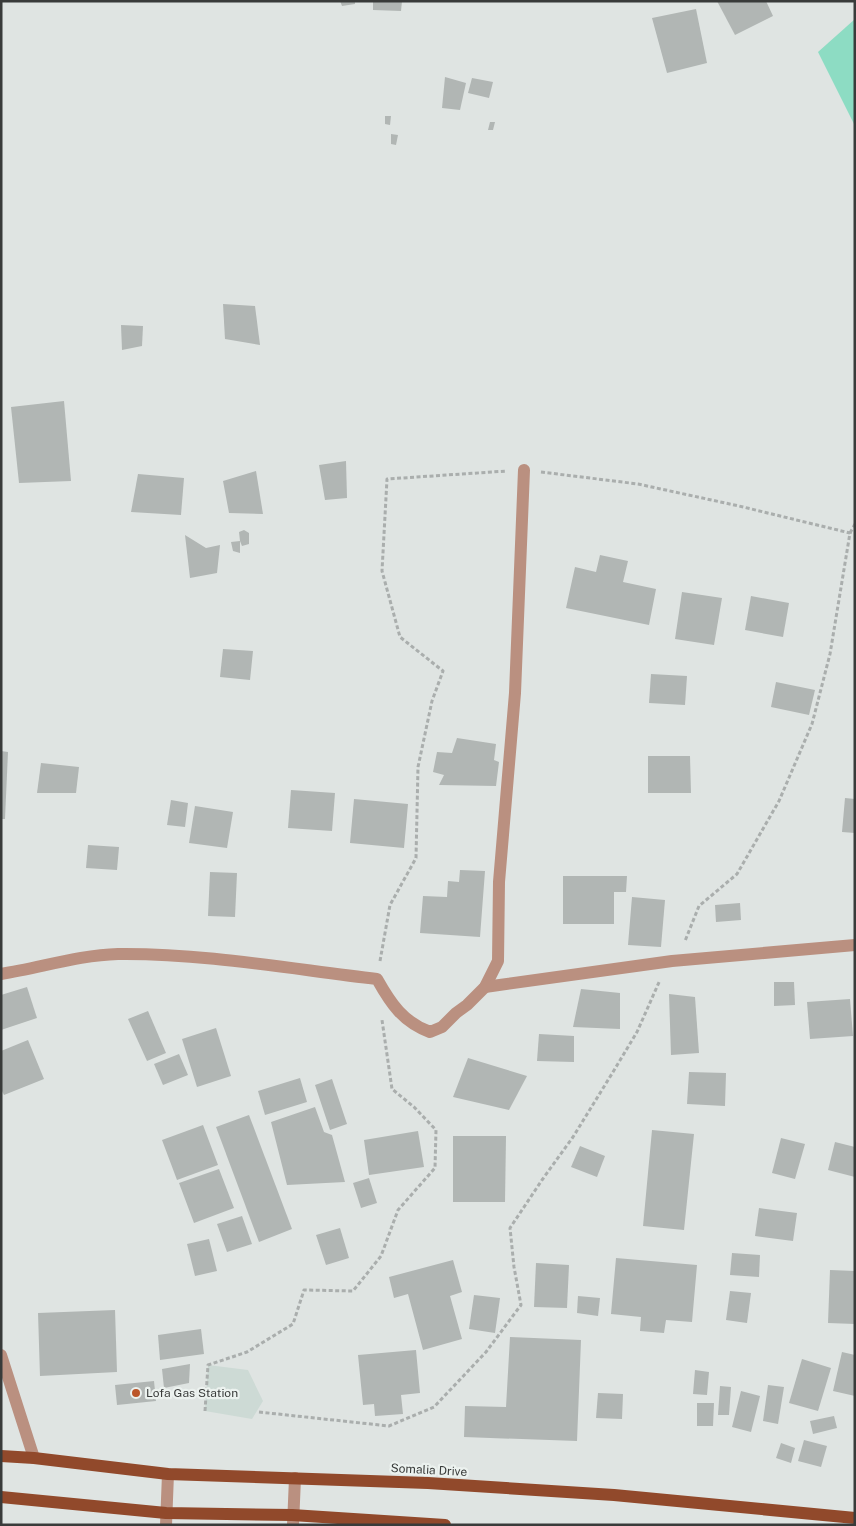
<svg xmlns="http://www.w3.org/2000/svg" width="856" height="1526" font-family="'Public Sans',sans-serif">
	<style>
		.built { fill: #cddad5 }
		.green { fill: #8ddcc3 }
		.building { fill: #b1b6b4 }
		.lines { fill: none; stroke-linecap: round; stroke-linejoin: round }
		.path { stroke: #aaaead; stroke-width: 3; stroke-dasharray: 4 2.5; stroke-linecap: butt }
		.minor { stroke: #ba9080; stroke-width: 12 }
		.major { stroke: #91492b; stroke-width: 12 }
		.poi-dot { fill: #bb5528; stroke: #ecf2ef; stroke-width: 2 }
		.labels { text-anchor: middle; stroke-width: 4.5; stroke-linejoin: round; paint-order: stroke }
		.poi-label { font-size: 12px; fill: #393b3a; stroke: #ecf2ef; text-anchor: start }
		.street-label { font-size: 12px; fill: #393b3a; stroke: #ecf2ef }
	</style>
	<rect width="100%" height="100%" fill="#dfe4e2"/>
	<path class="built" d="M208,1365l40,5 15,31 -11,18 -47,-8z"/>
	<path class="green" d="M855,19v107l-37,-74z"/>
	<g class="building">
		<path d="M340,1h15v3l-13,2z"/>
		<path d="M373,1h29l-1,10 -28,-1z"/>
		<path d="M717,1h49l7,15 -38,19z"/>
		<path d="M696,9l11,54 -40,10 -15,-55z"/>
		<path d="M445,77l21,6 -6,27 -18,-2z"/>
		<path d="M472,78l21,4 -4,16 -21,-5z"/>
		<path d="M385,116h6l-1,9 -5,-1z"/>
		<path d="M490,122h5l-2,8h-5z"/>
		<path d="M391,134l7,1 -2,10 -5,-1z"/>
		<path d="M223,304l32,2 5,39 -35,-6z"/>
		<path d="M121,325l22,1 -1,20 -20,4z"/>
		<path d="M64,401l7,80 -52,2 -8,-76z"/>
		<path d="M346,461l1,37 -22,2 -6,-35z"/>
		<path d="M256,471l7,43 -34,-1 -6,-32z"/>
		<path d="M138,474l46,4 -3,37 -50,-3z"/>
		<path d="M244,530l5,3v11l-7,2 -2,-5v12l-7,-2 -2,-9 9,-1 -1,-9z"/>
		<path d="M185,535l21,13 14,-3 -3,28 -27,5z"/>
		<path d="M600,555l28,6 -5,21 33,7 -7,36 -83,-17 9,-41 21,5z"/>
		<path d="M682,592l40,6 -8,47 -39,-6z"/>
		<path d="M751,596l38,7 -6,34 -38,-7z"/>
		<path d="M223,649l30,2 -3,29 -30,-3z"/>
		<path d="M651,674l36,2 -2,29 -36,-2z"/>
		<path d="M776,682l39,8 -6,25 -38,-8z"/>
		<path d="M457,738l39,6 -2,16 5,2 -3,24 -57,-1 5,-10 -11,-3 4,-20 15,1z"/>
		<path d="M1,751l7,1 -3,67h-4z"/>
		<path d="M648,756h42l1,37h-43z"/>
		<path d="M41,763l38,4 -3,26h-39z"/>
		<path d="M291,790l44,3 -3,38 -44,-3z"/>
		<path d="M845,798l10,1v34l-13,-1z"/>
		<path d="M354,799l54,5 -4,44 -54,-5z"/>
		<path d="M171,800l17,3 -3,24 -18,-2z"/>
		<path d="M195,806l38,6 -6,36 -38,-5z"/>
		<path d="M88,845l31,2 -2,23 -31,-2z"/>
		<path d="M460,870l25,1 -5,66 -60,-4 3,-37 24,1 1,-16 11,1z"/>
		<path d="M210,872l27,1 -2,44 -27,-1z"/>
		<path d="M563,876h64l-1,16h-12v32h-51z"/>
		<path d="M632,897l33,3 -4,47 -33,-2z"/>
		<path d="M740,903l1,17 -25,2 -1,-17z"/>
		<path d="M774,982h20l1,23 -21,1z"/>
		<path d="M27,987l10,31 -36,12v-35z"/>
		<path d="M581,989l39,4v36l-47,-2z"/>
		<path d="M669,994l26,3 4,56 -28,2z"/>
		<path d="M850,999l3,37 -43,3 -3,-37z"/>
		<path d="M148,1011l18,42 -19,8 -19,-42z"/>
		<path d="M216,1028l15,48 -34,11 -15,-48z"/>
		<path d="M539,1034l35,2v26l-37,-1z"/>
		<path d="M28,1040l16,39 -40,16 -3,-6v-38z"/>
		<path d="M179,1054l9,21 -25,10 -9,-21z"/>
		<path d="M468,1058l59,18 -18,34 -56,-13z"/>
		<path d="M689,1072l37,1 -1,33 -38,-2z"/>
		<path d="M300,1078l7,24 -42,13 -7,-24z"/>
		<path d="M332,1079l15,45 -17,6 -15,-45z"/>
		<path d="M315,1107l9,25 8,3 13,47 -58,3 -16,-63z"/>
		<path d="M249,1115l43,114 -33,13 -43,-115z"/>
		<path d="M203,1125l15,40 -41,15 -15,-40z"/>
		<path d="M652,1130l42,4 -10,96 -41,-4z"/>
		<path d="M418,1131l6,36 -55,8 -5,-35z"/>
		<path d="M453,1136h53l-1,66h-52z"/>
		<path d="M781,1138l24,6 -10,35 -23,-6z"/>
		<path d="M835,1142l20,5v30l-27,-7z"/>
		<path d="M580,1146l25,10 -8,21 -26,-10z"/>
		<path d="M219,1169l15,39 -40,15 -15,-40z"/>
		<path d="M369,1178l8,25 -16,5 -8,-25z"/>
		<path d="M759,1208l38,5 -4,28 -38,-5z"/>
		<path d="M242,1216l10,28 -25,8 -10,-28z"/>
		<path d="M340,1228l9,30 -23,7 -10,-30z"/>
		<path d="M209,1239l8,32 -22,5 -8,-32z"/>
		<path d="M732,1253l28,2 -1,22 -29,-2z"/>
		<path d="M616,1258l81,7 -5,57 -26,-2 -2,13 -24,-2 1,-14 -30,-3z"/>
		<path d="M453,1260l9,32 -12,4 12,43 -39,11 -15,-56 -14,4 -5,-21z"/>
		<path d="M536,1263l33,2 -2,43 -33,-1z"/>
		<path d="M830,1270l25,1v53l-27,-1z"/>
		<path d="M730,1291l21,2 -4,30 -21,-3z"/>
		<path d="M474,1295l26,3 -5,35 -26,-4z"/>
		<path d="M578,1296l22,2 -2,18 -21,-3z"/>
		<path d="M115,1310l2,62 -77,4 -2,-63z"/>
		<path d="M201,1329l3,25 -44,6 -2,-25z"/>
		<path d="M510,1337l71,3 -4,101 -113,-4 1,-31 41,1z"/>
		<path d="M416,1350l4,43 -19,2 2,19 -28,2 -1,-12 -11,1 -5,-50z"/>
		<path d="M842,1352l13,3v41l-22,-5z"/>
		<path d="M802,1359l29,9 -13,43 -29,-8z"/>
		<path d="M190,1364l-1,19 -25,5 -2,-19z"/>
		<path d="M695,1370l14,2 -2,23 -14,-1z"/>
		<path d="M154,1381l2,20 -39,4 -2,-20z"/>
		<path d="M768,1385l16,2 -6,37 -15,-3z"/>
		<path d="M720,1386l11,1 -2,28h-11z"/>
		<path d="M741,1391l19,5 -9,36 -19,-5z"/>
		<path d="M598,1393l25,1 -1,25 -26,-1z"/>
		<path d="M697,1403h17l-1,23h-16z"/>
		<path d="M834,1416l3,12 -24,6 -3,-13z"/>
		<path d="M804,1440l23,6 -6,21 -23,-6z"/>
		<path d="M781,1443l14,5 -4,15 -15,-5z"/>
	</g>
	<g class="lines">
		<g class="path">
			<path d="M541,472l97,12 101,22 111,27 -20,121 -18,70 -33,77 -42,73 -38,32 -14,35"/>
			<path d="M850,533l5,-9"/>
			<path d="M380,961l10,-56 26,-47 2,-91 14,-66 11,-30 -43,-34 -18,-66 5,-92 120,-8"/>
			<path d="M205,1411l3,-46 39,-13 46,-28 11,-34 49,1 28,-35 17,-46 37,-42 1,-38 -22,-23 -22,-18 -10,-69"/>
			<path d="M259,1412l130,14 45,-19 52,-55 35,-47 -7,-38 -4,-39 32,-48 31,-43 40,-65 24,-40 23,-52"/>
		</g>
		<g class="minor">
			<path d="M1,974c39,-6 78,-19 117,-20 86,-1 173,15 259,25 14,25 26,43 53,53l12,-5 14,-14 11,-8 18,-18 13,-26 1,-79 16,-189 9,-223"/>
			<path d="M485,987l187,-26 183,-16"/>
			<path d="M1,1355l33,103"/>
			<path d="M166,1525l2,-51"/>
			<path d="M293,1525l2,-47"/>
		</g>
		<g class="major">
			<path d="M1,1456l33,2 134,16 260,9 186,12 241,23"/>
			<path d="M1,1497l165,16 126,2 153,10"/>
		</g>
	</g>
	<circle class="poi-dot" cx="136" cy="1393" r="5"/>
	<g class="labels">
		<g class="poi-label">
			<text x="146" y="1397">Lofa Gas Station</text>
		</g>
		<g class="street-label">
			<text transform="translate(429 1470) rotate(3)" y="4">Somalia Drive</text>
		</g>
	</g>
	<rect width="856" height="1526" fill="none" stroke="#393b3a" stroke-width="5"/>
</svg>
